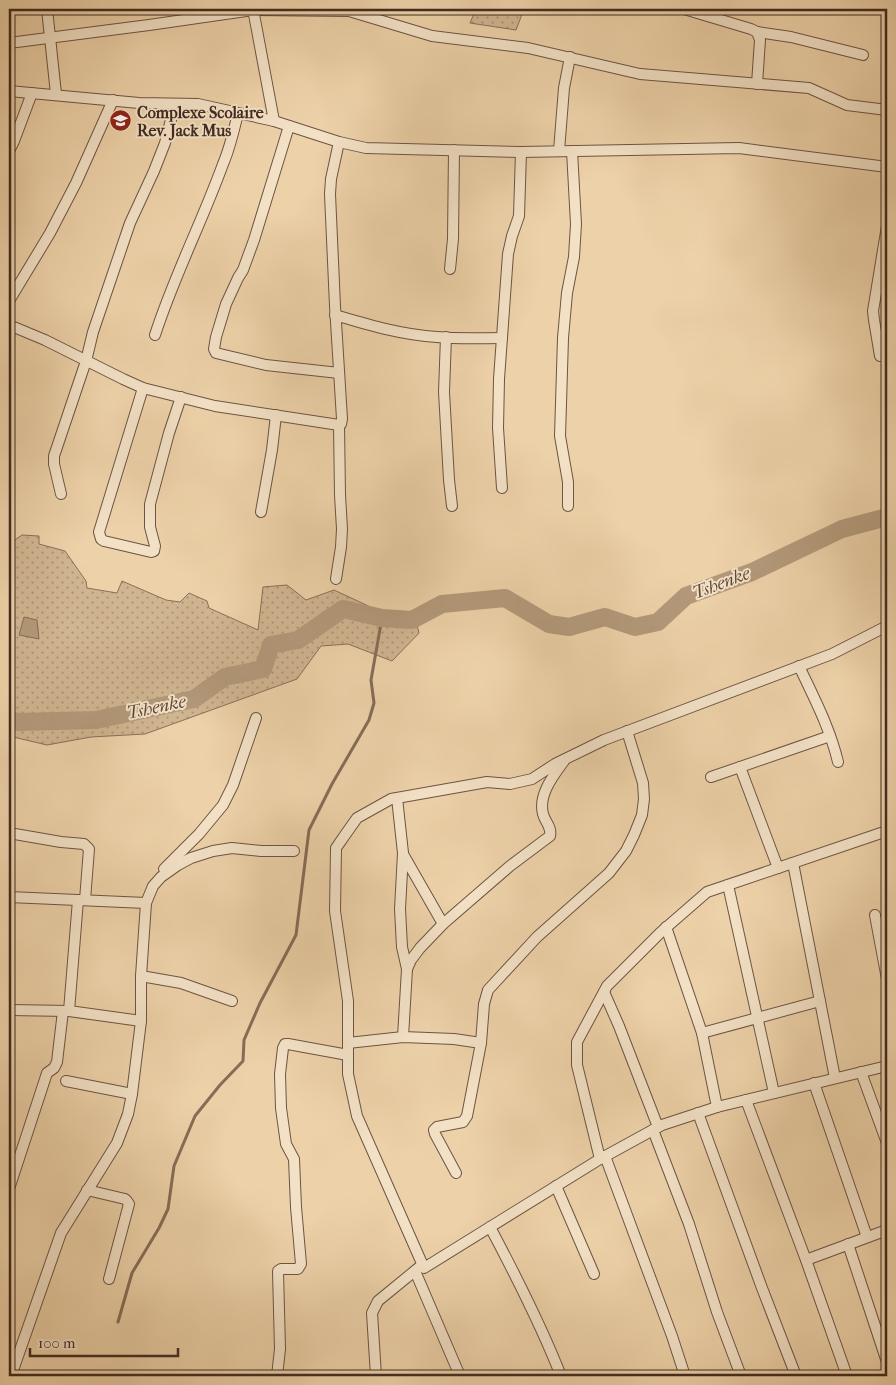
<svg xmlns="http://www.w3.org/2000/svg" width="896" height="1385" font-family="'IM FELL French Canon',serif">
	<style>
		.grass { fill: url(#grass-dots); stroke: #88705a }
		.water { fill: #b3997a; stroke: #856d57 }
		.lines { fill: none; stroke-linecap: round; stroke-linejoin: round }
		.stream { stroke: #856d57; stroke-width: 3 }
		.river { stroke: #b3997a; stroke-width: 18 }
		.minor-casing { stroke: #6c5444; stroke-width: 12 }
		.minor { stroke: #f3e1c6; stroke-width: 10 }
		.labels { text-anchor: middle; stroke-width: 4; stroke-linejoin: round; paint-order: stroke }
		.poi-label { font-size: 16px; font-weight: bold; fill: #412b22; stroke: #f3e1c6; text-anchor: start }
		.water-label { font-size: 18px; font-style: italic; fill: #5e4638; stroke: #f3e1c6 }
	</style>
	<defs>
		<pattern id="grass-dots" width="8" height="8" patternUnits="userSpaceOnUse" patternTransform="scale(1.25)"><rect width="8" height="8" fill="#d0b591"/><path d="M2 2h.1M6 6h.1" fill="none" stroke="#aa9376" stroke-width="1.8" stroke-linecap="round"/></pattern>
	</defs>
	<rect width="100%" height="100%" fill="#edd1a8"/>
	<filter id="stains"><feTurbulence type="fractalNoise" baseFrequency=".004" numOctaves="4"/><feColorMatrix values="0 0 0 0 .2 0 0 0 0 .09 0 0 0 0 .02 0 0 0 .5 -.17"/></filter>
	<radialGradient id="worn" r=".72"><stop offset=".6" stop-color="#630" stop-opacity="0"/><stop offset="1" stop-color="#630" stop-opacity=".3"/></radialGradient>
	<g class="grass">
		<path d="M476,9h48l-8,21 -46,-7z"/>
		<path d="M22,535l17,1v8l26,7 21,30 1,7 30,5 5,-12 44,19 14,2 9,-9 18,8 2,7 49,22 5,-43 24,-2 19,15 28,-10 43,20 37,2 5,21 -27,28 -44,-17 -27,2 -24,33 -152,55 -54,3 -44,8 -38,-9v-192z"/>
	</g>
	<path class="water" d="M24,617l13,3 2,19 -20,-4z"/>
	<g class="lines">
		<path class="stream" d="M118,1322l14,-49 27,-45 9,-19 6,-43 21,-50 25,-31 23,-24 1,-21 16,-37 36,-68 13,-105 23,-46 37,-64 5,-17 -3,-23 11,-62"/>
		<path class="river" d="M9,720l10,2 77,-2 98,-21 31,-22 38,-8 8,-24 27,-5 45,-31 39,9 30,2 30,-16 63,-6 44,26 20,3 36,-10 30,10 23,-5 28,-26 66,-24 90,-43 45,-12"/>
		<defs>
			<g id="minor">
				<path d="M47,9l9,85"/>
				<path d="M253,9l21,112"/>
				<path d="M684,9l67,20 6,3 3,8 -3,44"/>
				<path d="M757,32l34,5 72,18"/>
				<path d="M9,43l140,-18 104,-15 96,1 83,25 96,12 112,26 169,14 38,17 40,5"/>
				<path d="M9,91l130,12 59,1 76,17 65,21 27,6 155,4 218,-4 148,19"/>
				<path d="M289,126l-35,114 -11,30 -5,8 -12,26 -10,33 -2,12 2,4 50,12 73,8"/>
				<path d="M9,151l5,-10 18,-48"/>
				<path d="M559,151l5,-63 6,-31"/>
				<path d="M450,269l3,-30 1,-89"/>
				<path d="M9,301l41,-68 26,-50 37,-83"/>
				<path d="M335,315c34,10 67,20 102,22 21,2 43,1 65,1"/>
				<path d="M9,325l36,15 78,39 20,9 72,18 124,19"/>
				<path d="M155,335c19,-59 47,-113 68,-171 7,-16 11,-34 15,-51"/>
				<path d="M446,337l-2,55 5,88 3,26"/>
				<path d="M880,356l-6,-36 -1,-9 14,-85"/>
				<path d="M143,388l-44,144 2,7 3,2 47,11 3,-1 1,-5 -5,-19v-23l19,-71 12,-36"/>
				<path d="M502,488l-4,-60 1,-49 9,-125 4,-18 7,-20 2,-64"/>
				<path d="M61,494l-7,-30v-8l32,-95 7,-29 37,-109 24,-52 11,-28 10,-39"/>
				<path d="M568,506v-24l-8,-46 3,-98 4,-45 7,-36 2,-33 -4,-73"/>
				<path d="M261,512l11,-62 4,-35"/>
				<path d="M336,579l5,-32 1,-18 -2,-34 -1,-70 2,-1 1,-5 -7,-113 -5,-112 1,-15 8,-37"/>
				<path d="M887,626l-55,28 -228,86 -49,24 -23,15 -22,5 -23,-2 -96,17 -34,19 -12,17 -9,13 -1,63 13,90v73l9,42 67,152 176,-109 62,-34 55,-18 170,-41"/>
				<path d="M799,666c15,32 31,62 39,96"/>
				<path d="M740,767l38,101"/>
				<path d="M711,777l119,-41"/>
				<path d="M397,798l6,55 -3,56 2,38 5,22 -4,68"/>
				<path d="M9,833l52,9 23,2 5,5 -4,51"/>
				<path d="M403,854l40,70"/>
				<path d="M793,863l42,215"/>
				<path d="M164,869l35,-35 24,-29 10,-20 23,-67"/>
				<path d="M728,885l46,208"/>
				<path d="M9,897l137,6"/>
				<path d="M875,915l12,64"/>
				<path d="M666,927l36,106 15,74"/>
				<path d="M407,969l4,-9 9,-12 23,-24 67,-58 40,-30c2,-9 -5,-14 -7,-22 -5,-19 10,-38 21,-53"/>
				<path d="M141,976l40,7 51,18"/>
				<path d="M604,992l15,34 39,101"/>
				<path d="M9,1010l60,1 72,10"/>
				<path d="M69,1011l9,-111"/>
				<path d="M702,1033l118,-32"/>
				<path d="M348,1043l55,-6 51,2 27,4"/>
				<path d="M861,1072l26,71"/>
				<path d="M66,1081l66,13"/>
				<path d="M814,1083l53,154"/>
				<path d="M746,1100l60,160 41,116"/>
				<path d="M698,1113l64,175 34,88"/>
				<path d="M653,1130l36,94 28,88 24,64"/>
				<path d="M605,1156l67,180 13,40"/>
				<path d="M600,1159l-23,-94v-23l30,-56 54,-54 46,-40 180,-61"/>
				<path d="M456,1173l-21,-39 -1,-4 3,-3 26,-5 4,-6 14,-73 3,-39 4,-14 49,-53 72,-64 17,-22 8,-16 8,-20 2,-16 -1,-16 -16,-52"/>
				<path d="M556,1186l38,88"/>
				<path d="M9,1189l38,-116 7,-5 3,-6 6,-51"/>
				<path d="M87,1190l38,9 2,2 2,3 -20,75"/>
				<path d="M490,1227c26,49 51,98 71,149"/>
				<path d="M848,1244l39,118"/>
				<path d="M806,1260l81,-30"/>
				<path d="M415,1271l45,105"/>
				<path d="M11,1376l50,-143 56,-90 11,-29 4,-20 9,-73v-45l5,-73 7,-17 8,-9 17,-12 13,-7 22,-7 19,-3 29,3h33"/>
				<path d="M277,1376l3,-27 -2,-78 3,-2h17l3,-5 -5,-57 -2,-48 -8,-15 -5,-36 -1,-34 3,-26 2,-4h3l60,11"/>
				<path d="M376,1376l-4,-63 6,-12 44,-36"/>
			</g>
		</defs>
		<use href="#minor" class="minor-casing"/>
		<use href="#minor" class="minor"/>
	</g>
	<defs>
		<symbol id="school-disc" viewBox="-11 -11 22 22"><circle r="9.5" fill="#8f2418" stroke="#f3e1c6"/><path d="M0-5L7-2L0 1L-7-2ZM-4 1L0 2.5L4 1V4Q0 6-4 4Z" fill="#fff"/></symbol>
	</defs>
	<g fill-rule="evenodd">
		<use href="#school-disc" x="108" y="108" width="25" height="25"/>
	</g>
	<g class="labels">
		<g class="poi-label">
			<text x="137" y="118">Complexe Scolaire<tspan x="137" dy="18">Rev. Jack Mus</tspan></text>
		</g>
		<g class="water-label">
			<text transform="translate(721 583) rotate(-21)" y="6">Tshenke</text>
			<text transform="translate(156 707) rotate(-12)" y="6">Tshenke</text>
		</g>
	</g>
	<rect width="896" height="1385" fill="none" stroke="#edd1a8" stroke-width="30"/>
	<rect x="10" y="10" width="876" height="1365" fill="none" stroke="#412b22" stroke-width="2.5"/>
	<rect x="15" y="15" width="866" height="1355" fill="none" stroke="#412b22"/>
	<path d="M30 1348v8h148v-8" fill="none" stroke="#412b22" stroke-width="2.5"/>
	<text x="38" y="1348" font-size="15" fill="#412b22" stroke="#f3e1c6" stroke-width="4" paint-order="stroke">100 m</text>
	<rect width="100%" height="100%" filter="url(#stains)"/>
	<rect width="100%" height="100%" fill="url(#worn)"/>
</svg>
